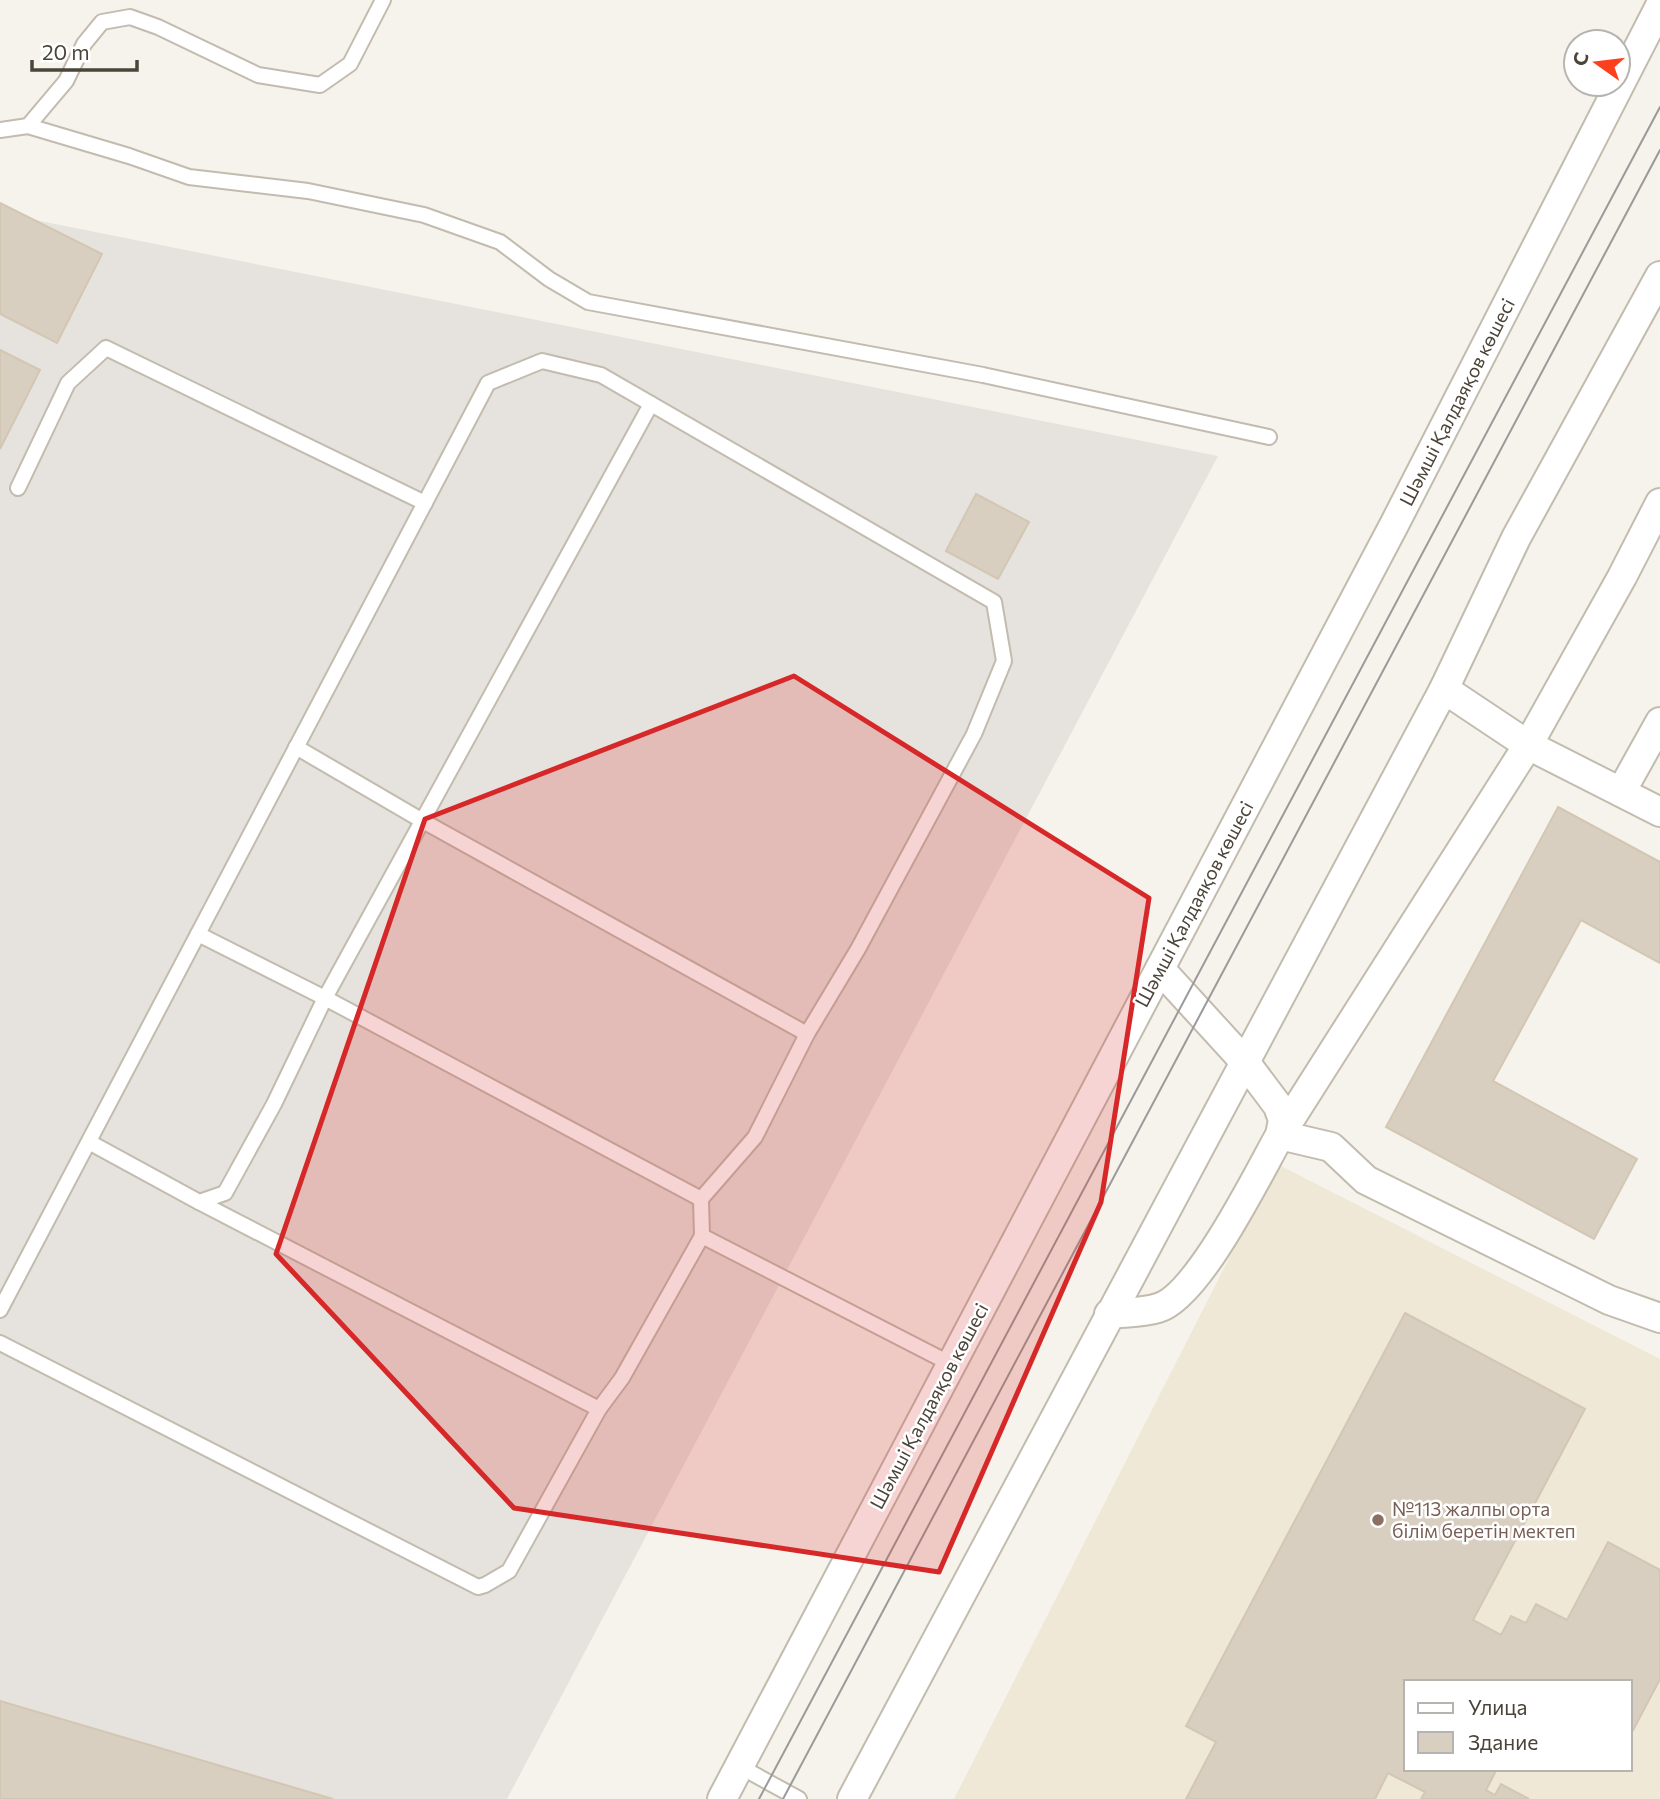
<svg xmlns="http://www.w3.org/2000/svg" width="1660" height="1799" font-family="Commissioner,sans-serif">
	<style>
		.industrial { fill: #e6e2dd }
		.education { fill: #efe8d6; fill-rule: evenodd }
		.building { fill: #d8cfc1; stroke: #d3c7b4; stroke-width: 2 }
		.lines { fill: none; stroke-linecap: round; stroke-linejoin: round }
		.service-casing { stroke: #c2bbae; stroke-width: 18 }
		.minor-casing { stroke: #c2bbae; stroke-width: 32 }
		.service { stroke: #fff; stroke-width: 14 }
		.minor { stroke: #fff; stroke-width: 28 }
		.tram { stroke: #9a9a9a; stroke-width: 2 }
		.marked { fill: #d62828; fill-opacity: 0.2; stroke: #d62828; stroke-width: 5; stroke-linejoin: round }
		.education-dot { fill: #8d6e63; stroke: #fff; stroke-width: 2.5 }
		.labels { text-anchor: middle; stroke-width: 5; stroke-linejoin: round; paint-order: stroke }
		.street-label { font-size: 19px; fill: #4b4439; stroke: #fff }
		.education-label { font-size: 19px; fill: #785e54; stroke: #fff; text-anchor: start }
	</style>
	<rect width="100%" height="100%" fill="#f6f3ec"/>
	<path class="industrial" d="M0,213l1218,243 -711,1343h-507z"/>
	<path class="education" d="M1277,1164l383,195v440h-706zM1406,1682h224v87h-224z"/>
	<g class="building">
		<path d="M0,203l102,51 -45,89 -57,-29z"/>
		<path d="M0,350l40,20 -40,79z"/>
		<path d="M976,494l53,28 -31,57 -52,-28z"/>
		<path d="M1558,807l102,55v101l-79,-43 -88,161 144,78 -43,80 -208,-112z"/>
		<path d="M1405,1313l180,96 -112,211 28,15 10,-19 15,7 10,-19 31,16 41,-78 52,28v109l-30,57v-54h-224v87h91l-11,21 9,5 6,-11 28,15h-108l4,-7 -37,-19 -13,26h-189l30,-57 -30,-16z"/>
		<path d="M0,1701l333,98h-333z"/>
	</g>
	<g class="lines">
		<defs>
			<g id="service">
				<path d="M28,126l101,30 60,21 119,14 116,24 76,27 49,37 39,23 395,73 286,62"/>
				<path d="M0,130l28,-4 38,-45 18,-37 18,-22 28,-5 28,10 100,48 62,10 30,-21 33,-64"/>
				<path d="M18,488l50,-105 38,-35 319,155"/>
				<path d="M296,747l125,73 386,214"/>
				<path d="M198,934l127,64 376,201"/>
				<path d="M89,1142l110,60 26,-9 49,-89 51,-106 326,-594"/>
				<path d="M199,1202l400,207 23,-31 80,-142"/>
				<path d="M0,1310l488,-927 54,-22 59,14 393,227 10,59 -30,73 -116,215 -51,85 -52,103 -54,62 1,37 249,128"/>
				<path d="M0,1343l478,244 7,-2 24,-14 90,-162"/>
				<path d="M739,1766l60,33"/>
			</g>
			<g id="minor">
				<path d="M1660,503l-38,74 -94,168 132,67"/>
				<path d="M1444,689l84,56 -248,390 51,12 35,33 243,120 51,18"/>
				<path d="M1621,792l39,-70"/>
				<path d="M1109,1314c16,-2 34,-1 49,-6 40,-11 100,-134 122,-173l3,-15 -5,-14 -33,-44 -85,-93"/>
				<path d="M722,1799l672,-1274 266,-519"/>
				<path d="M852,1799l592,-1110 72,-151 144,-262"/>
			</g>
		</defs>
		<use href="#service" class="service-casing"/>
		<use href="#minor" class="minor-casing"/>
		<use href="#service" class="service"/>
		<use href="#minor" class="minor"/>
		<g class="tram">
			<path d="M759,1799l901,-1692"/>
			<path d="M783,1799l877,-1649"/>
		</g>
	</g>
	<path class="marked" d="M794,676l355,222 -48,304 -162,370 -425,-64 -238,-254 149,-435z"/>
	<circle class="education-dot" cx="1378" cy="1520" r="7"/>
	<g class="labels">
		<g class="street-label">
			<text transform="translate(1457 402) rotate(-63)" y="7">Шәмші Қалдаяқов көшесі</text>
			<text transform="translate(1194 904) rotate(-62)" y="7">Шәмші Қалдаяқов көшесі</text>
			<text transform="translate(929 1406) rotate(-62)" y="7">Шәмші Қалдаяқов көшесі</text>
		</g>
		<g class="education-label">
			<text x="1392" y="1516">№113 жалпы орта<tspan x="1392" dy="22">білім беретін мектеп</tspan></text>
		</g>
	</g>
	<rect x="1404" y="1680" width="228" height="91" fill="#ffffff" stroke="#b7b4b0" stroke-width="2"/>
	<rect x="1418" y="1703" width="35" height="10" fill="#ffffff" stroke="#b7b4b0" stroke-width="2"/>
	<text x="1468" y="1715" font-size="21" fill="#4b4439">Улица</text>
	<rect x="1418" y="1732" width="35" height="21" fill="#d8cfc1" stroke="#b7b4b0" stroke-width="2"/>
	<text x="1468" y="1750" font-size="21" fill="#4b4439">Здание</text>
	<g transform="translate(1597 63) rotate(284)"><circle r="33" fill="#ffffff" stroke="#b7b4b0" stroke-width="2"/>
	<path d="M0-5L12 26L0 18L-12 26Z" fill="#fc3f1d"/>
	<text y="-10" font-size="19" font-weight="bold" text-anchor="middle" fill="#4b4439">С</text>
	</g>
	<path d="M32 60v10h105v-10" fill="none" stroke="#4b4439" stroke-width="3.5"/>
	<text x="42" y="60" font-size="21" fill="#4b4439" stroke="#ffffff" stroke-width="5" paint-order="stroke">20 m</text>
</svg>
